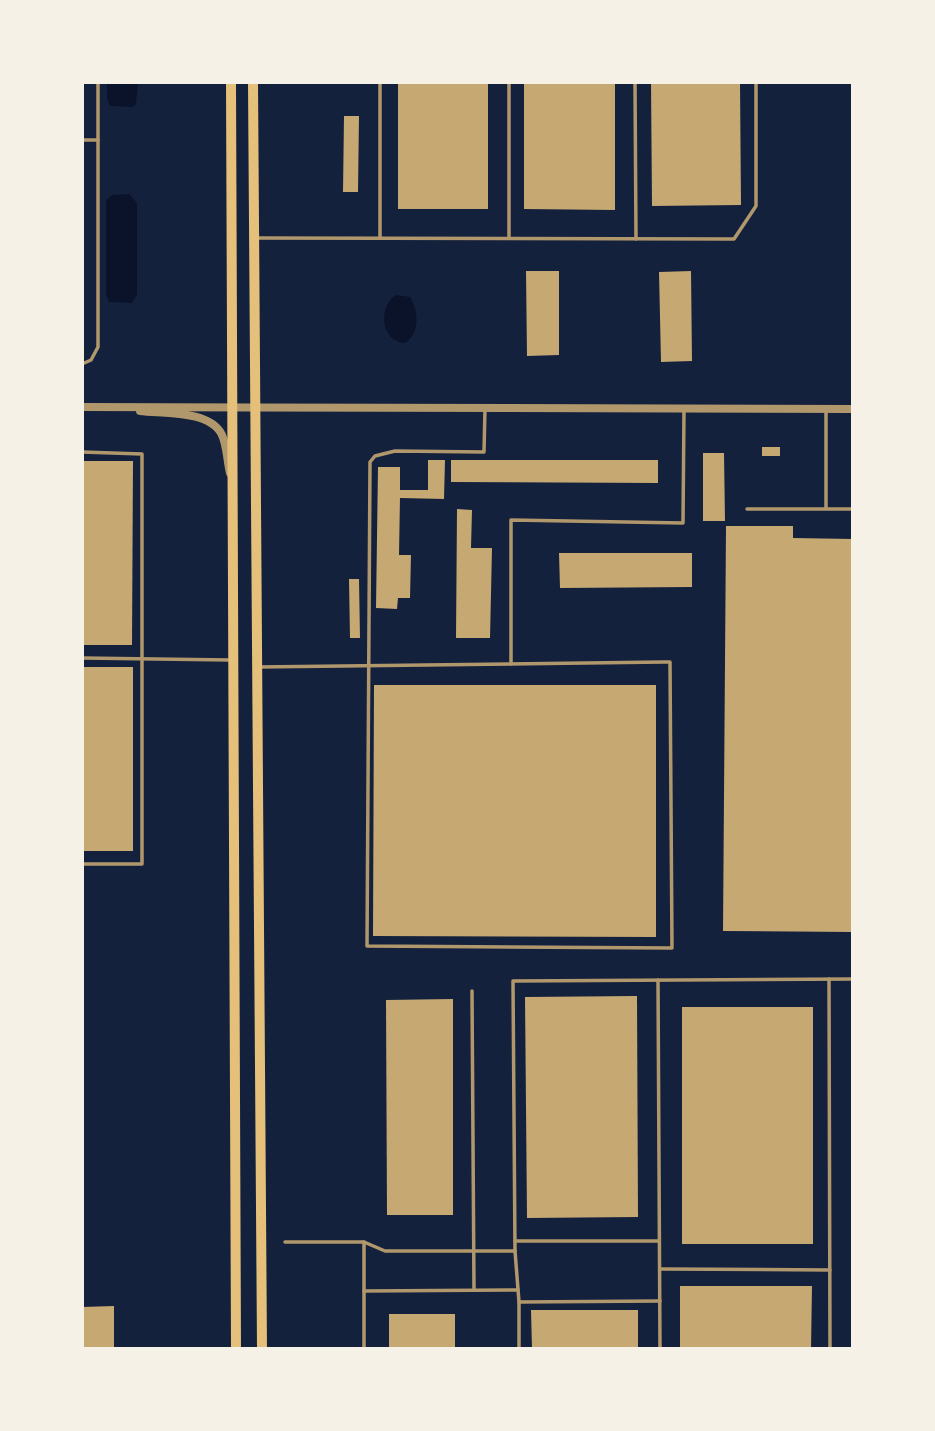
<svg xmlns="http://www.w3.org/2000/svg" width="935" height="1431" font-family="'IBM Plex Sans',sans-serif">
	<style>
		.water { fill: #0b132b }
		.building { fill: #c6a872 }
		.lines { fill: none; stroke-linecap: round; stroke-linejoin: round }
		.service { stroke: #b1986c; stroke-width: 3.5 }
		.tertiary { stroke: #b1986c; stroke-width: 8 }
		.primary { stroke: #e5c07b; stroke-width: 10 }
	</style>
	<rect width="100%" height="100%" fill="#14213d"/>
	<g class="water">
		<path d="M107,82h31l-2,22 -3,3 -23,-1 -3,-7z"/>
		<path d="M129,194l8,9v92l-5,8 -23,-1 -3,-7v-95l6,-5z"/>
		<path d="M396,295l14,2c9,14 10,37 -5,46 -25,-1 -27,-37 -9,-48z"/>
	</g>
	<g class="building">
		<rect x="398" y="82" width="90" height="127"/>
		<path d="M524,82h91v128l-91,-1z"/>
		<path d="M651,82h89l1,123 -89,1z"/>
		<path d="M344,116h15l-1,76h-15z"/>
		<path d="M526,271h33v84l-32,1z"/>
		<path d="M691,271l1,90 -31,1 -2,-90z"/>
		<rect x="762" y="447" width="18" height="9"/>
		<path d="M703,453h21l1,68h-22z"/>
		<path d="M428,460h17l-1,39 -44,-1 -1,57h12l-1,43h-12l-1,11 -21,-1 2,-141h22v23h28z"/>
		<path d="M451,460h207v23l-207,-1z"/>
		<path d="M82,461h51l-1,184h-50z"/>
		<path d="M457,509l15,1 -1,38h21l-2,90h-34z"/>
		<path d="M726,526h67v12l60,1v393l-130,-1z"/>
		<path d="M559,553h133v34l-132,1z"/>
		<path d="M349,579h10l1,59h-10z"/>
		<rect x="82" y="667" width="51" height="184"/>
		<path d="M374,685h282v252l-283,-1z"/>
		<path d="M637,996l1,221 -111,1 -2,-221z"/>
		<path d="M453,999v216h-66l-1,-215z"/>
		<rect x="682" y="1007" width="131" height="237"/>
		<path d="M680,1286h132l-1,63h-131z"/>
		<path d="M114,1306v43h-32v-42z"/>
		<path d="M531,1310h107v39h-106z"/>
		<rect x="389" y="1314" width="66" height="35"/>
	</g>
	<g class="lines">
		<g class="service">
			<path d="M380,82v156"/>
			<path d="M635,82l1,157"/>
			<path d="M82,140h16"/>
			<path d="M255,238l479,1 22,-33v-124"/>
			<path d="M509,238v-156"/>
			<path d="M82,364l9,-4 7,-13v-265"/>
			<path d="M826,411v97"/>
			<path d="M82,452l60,2v410h-60"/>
			<path d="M747,509h106"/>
			<path d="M82,658l148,2"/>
			<path d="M511,664v-144l172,3 1,-113"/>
			<path d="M258,667c138,-2 275,-3 412,-5l2,286 -305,-2 3,-484 5,-6 20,-5 89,1 1,-44"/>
			<path d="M829,979l1,370"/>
			<path d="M658,980l2,369"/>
			<path d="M472,991l2,299"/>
			<path d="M515,1241h144"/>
			<path d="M285,1242h79l21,9h130l-2,-270 340,-2"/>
			<path d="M364,1242v107"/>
			<path d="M515,1251l4,51v47"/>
			<path d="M660,1269l170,1"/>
			<path d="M364,1291l154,-1"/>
			<path d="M519,1302l141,-1"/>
		</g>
		<g class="tertiary">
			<path d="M82,407l771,2"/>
			<path d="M140,411c24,3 70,-1 82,24 5,11 5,26 8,38"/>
		</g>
		<g class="primary">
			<path d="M231,82l5,1267"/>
			<path d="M253,82l9,1267"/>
		</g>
	</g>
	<rect width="935" height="1431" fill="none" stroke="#f6f1e7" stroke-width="168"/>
</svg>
